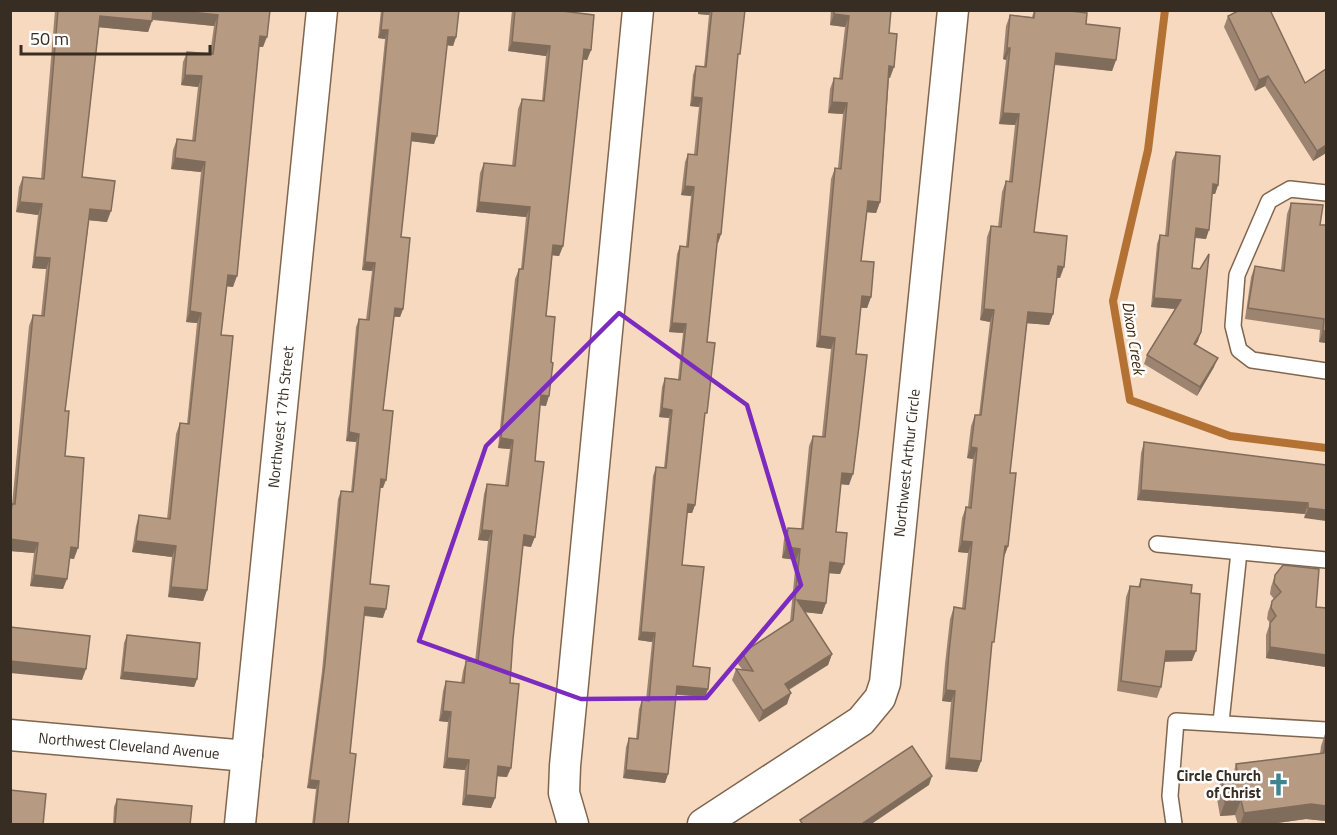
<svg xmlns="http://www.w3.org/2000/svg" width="1337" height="835" font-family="'Titillium Web',sans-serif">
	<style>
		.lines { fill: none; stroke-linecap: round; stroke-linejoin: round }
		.stream { stroke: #b37233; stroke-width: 8 }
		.lane-casing { stroke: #80664f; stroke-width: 18 }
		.street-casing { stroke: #80664f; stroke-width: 33 }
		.lane { stroke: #fff; stroke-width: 15 }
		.street { stroke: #fff; stroke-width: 30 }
		.wall { fill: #9d8470 }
		.shaded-wall { fill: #806c5b }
		.building { fill: #b79a82; stroke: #806c5b; stroke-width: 1.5 }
		.marked { fill: none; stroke: #7b2cbf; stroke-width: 4.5; stroke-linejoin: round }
		.labels { text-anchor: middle; stroke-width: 5; stroke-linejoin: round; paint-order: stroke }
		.street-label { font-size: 15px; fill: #382d23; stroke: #fff }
		.poi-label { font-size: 15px; font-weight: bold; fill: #382d23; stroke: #fff; text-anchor: end }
		.water-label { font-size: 16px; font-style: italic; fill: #462a0f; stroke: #fff }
	</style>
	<rect width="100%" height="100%" fill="#f7d9bf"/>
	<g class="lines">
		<path class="stream" d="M1165,10l-17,140 -35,151 17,99 100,36 96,12"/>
		<defs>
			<g id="lane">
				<path d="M1326,193l-36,-4 -21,12 -32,74 -4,51 6,24 13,10 74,11"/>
				<path d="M1157,544l169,16"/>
				<path d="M1221,722l18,-170"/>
				<path d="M1174,824l-4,-28 6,-75 150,9"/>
			</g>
			<g id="street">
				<path d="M10,735l237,21"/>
				<path d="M240,824l82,-814"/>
				<path d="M573,824l-9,-31 1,-27 73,-756"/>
				<path d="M703,824l158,-103 19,-23 5,-15 68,-673"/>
			</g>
		</defs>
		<use href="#lane" class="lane-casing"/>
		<use href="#street" class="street-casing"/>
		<use href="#lane" class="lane"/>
		<use href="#street" class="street"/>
	</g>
	<g class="wall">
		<path d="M55,10h215l-7,37h-4l-26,240 -6,-1 -6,49 -14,255 -4,11 -35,-4 4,-40 -40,-5 4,-26 3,-11 28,4 9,-85 4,-11 7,1 10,-101 -11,-1 15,-150 -30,-3 2,-19 4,-11 15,2 6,-54 -17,-2 2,-23 4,-10 23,2 4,-28 -62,-6 -4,12 -49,-5 -17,150 25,45 -18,-2 -24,191v45l9,103 -4,-1 -7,31 -33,-3 4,-33 -24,-2v-42l2,-4 17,-179 4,-11 8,1 5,-47 -14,-1 6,-53 -22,-3 3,-25 4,-10 18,2z"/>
		<path d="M381,10h78l-3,27 -3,9 -6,-1 -13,99 -23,-3 -10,96 2,72 -3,8h-6l-11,93v78h-3l-10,96 13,34 -19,-2 -14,137 -2,72h-36l4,-36 -9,-1 15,-117 16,-172 3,-8 10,1 5,-50 -10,-1 10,-114 3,-8 7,1 6,-49 -10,-1 23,-231 -7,-1z"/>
		<path d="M512,10h42l37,40 -4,10 -5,-1 -19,187 -4,10 -7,-1 -6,61v90l-6,-1 -5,56 -4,86 -8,-1 -10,93 -3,44 -3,94 -10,-1 -2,22 -4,10 -29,-3 3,-35 -22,-2 5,-46 -9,-1 4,-30 3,-10 15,2 2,-12 3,-10 9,1 13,-121 -10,-1 6,-46 3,-10 18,2 5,-37 -12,-1 17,-169 4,-10h2l5,-52 -50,-5 4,-39 4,-10 28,3 6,-57 4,-10 20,2 4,-45 -38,-5z"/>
		<path d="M698,10h47l-8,52 -16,172 -3,9h-1l-10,99 -3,80 -9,83 -3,8h-5l-5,52 11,101 15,23 -3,8 -29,-2 -8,79 -3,9 -42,-5 3,-31 3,-9 7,1 3,-30 3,-9h4l6,-58 -14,-2 15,-164 3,-9 8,1 5,-50 -10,-1 3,-30 3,-9 13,1 5,-46 -14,-1 8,-78 3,-8h6l5,-50 -10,-1 4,-33 3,-8h6l5,-47 -9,-1 3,-31 3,-9 8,1 5,-52 -11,-1z"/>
		<path d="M831,10h60l-2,23 1,45h-1l-9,124 -4,11 -9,-1 -6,49 10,36 -4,11h-6l-5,46 -7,131 -8,-1 -5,48 8,32 -4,10 -11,-1 -3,30 -4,11 -17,-2 27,42 -4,11 -39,25 -2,14 -28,18 -27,-42 4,-11h6l-4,-5 4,-11 48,-31 6,-62 -14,-2 2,-19 4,-11 13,1 8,-83 4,-10h9l9,-87 -15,-2 15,-168 4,-11h3l5,-54 -15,-1 2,-24 4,-11 5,1 6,-52 -15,-2z"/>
		<path d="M1034,10h28l24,14 30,36 -4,11 -58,-6 -20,167 26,46h-3l-4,36 -4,11 -22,-2 -17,150 -2,73 -4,11 -13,94 -10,110 -4,11 -32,-3 6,-67 -9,-1 3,-37 5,-45 4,-12 8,1 6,-55 -10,-1 4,-34 4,-11h2l5,-48 -6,-1 4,-32 4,-11h4l11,-93 -10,-2 7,-83 4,-11 7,1 4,-35 4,-11h3l6,-56 -16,-1 7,-64 -3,-1 3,-33 4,-11 22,2z"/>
		<path d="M1228,16l98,137 -13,8 -48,-75 -10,5 -31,-64z"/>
		<path d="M1176,152l42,33 -3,9h-3l-6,45 -11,-1 -3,30 6,73 -3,4 19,22 -17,29 -53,-32 3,-9 28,-46 -24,-2 6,-63 3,-9 5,1 7,-75z"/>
		<path d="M1291,203l29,22 6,118 -7,-1 1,-12 -75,-11 6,-42 4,-11 26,4 6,-56z"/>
		<path d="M1144,442l182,23 -22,53 1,-4 -168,-14 4,-47z"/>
		<path d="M1275,575l41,32 10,1v62v-3l-60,-9v-23l4,-12 -3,-4 1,-7 4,-11 2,-2 -4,-5 1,-7z"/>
		<path d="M1141,579l50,14 1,68h-28l-3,26 -4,11 -40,-7 9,-94 4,-11 8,1z"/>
		<path d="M127,635l70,44 -3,8 -74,-8 4,-36z"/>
		<path d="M1326,731v90l-20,-2 -43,6h-25l-3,-10 -15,1 -4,-23 6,-14 10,-1 4,-14 84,-10 1,-8z"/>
		<path d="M117,799l73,26h-77l1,-18z"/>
	</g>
	<g class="shaded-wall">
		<path d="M152,10h20l46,5 -4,11 -65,-7z"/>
		<path d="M699,10h12l-2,5 -11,-1z"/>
		<path d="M834,14l15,2 -4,11 -15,-2z"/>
		<path d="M100,16l52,5 -4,11 -52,-5z"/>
		<path d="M381,30h7l-3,9 -7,-1z"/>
		<path d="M260,36l7,1 -4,10 -7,-1z"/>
		<path d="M448,37h8l-3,9 -8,-1z"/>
		<path d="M512,42l38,4 -4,10 -38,-5z"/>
		<path d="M1007,48h3l-4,12 -3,-1z"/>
		<path d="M584,49l7,1 -4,10 -7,-1z"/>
		<path d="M1056,53l60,7 -4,11 -60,-7z"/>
		<path d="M889,66l5,1 -4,11 -4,-1z"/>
		<path d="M185,75l17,1 -4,11 -17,-2z"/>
		<path d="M1268,76l-3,10 -10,5 4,-11z"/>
		<path d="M693,97l9,1 -3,9 -9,-1z"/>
		<path d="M832,102l15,1 -4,11 -15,-1z"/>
		<path d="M1003,113l16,1 -4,11 -16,-1z"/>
		<path d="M412,133l25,3 -3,8 -25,-3z"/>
		<path d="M1326,145v8l-13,8 4,-10z"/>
		<path d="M175,158l30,4 -4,10 -30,-3z"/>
		<path d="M1213,184l5,1 -3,9h-5z"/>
		<path d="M685,186l9,1 -3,9 -10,-1z"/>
		<path d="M868,201l12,1 -4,11 -12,-1z"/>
		<path d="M20,202l22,2 -4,11 -22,-3z"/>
		<path d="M479,202l51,5 -4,10 -50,-5z"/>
		<path d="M90,209l21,2 -4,11 -21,-2z"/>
		<path d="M1196,228l13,2 -3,9 -13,-2z"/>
		<path d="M718,234h3l-3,9 -3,-1z"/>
		<path d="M553,245l10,1 -4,10 -9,-1z"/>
		<path d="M35,257l15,1 -4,11 -14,-1z"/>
		<path d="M365,262l10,1 -3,8 -10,-1z"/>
		<path d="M1058,266l6,1 -4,11 -6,-1z"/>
		<path d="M228,275l9,1 -4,11 -9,-1z"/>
		<path d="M862,296l9,1 -4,11 -9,-1z"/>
		<path d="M1154,298l27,2 -3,9 -27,-2z"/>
		<path d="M395,308l8,1 -3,8 -8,-1z"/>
		<path d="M984,309l10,1 -4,12 -10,-2z"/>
		<path d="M190,311l11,2 -4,10 -11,-1z"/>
		<path d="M1028,312l25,2 -4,11 -25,-2z"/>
		<path d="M672,323l14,1 -3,9 -14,-1z"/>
		<path d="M1323,331h3v12l-7,-1z"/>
		<path d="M1201,332l-3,9 -8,12 4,-9z"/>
		<path d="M820,336l15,2 -4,11 -15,-2z"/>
		<path d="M1218,358l-4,9 -17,29 3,-9z"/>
		<path d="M541,395l8,1 -3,10 -8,-1z"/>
		<path d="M662,408l10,2 -3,8 -10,-1z"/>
		<path d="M349,432l10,2 -3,8 -10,-1z"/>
		<path d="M501,438l12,2 -3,9 -12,-1z"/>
		<path d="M971,447l6,1 -4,11 -6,-1z"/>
		<path d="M842,473l11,1 -4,11 -10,-1z"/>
		<path d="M381,479l5,1 -3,8h-5z"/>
		<path d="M1141,490l167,13 -3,11 -168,-14z"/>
		<path d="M688,504l7,1 -3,8h-7z"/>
		<path d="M1308,508l18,2v11l-22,-3z"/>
		<path d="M482,530l10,1 -4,10 -10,-1z"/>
		<path d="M524,535l11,2 -4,10 -10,-2z"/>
		<path d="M10,539l28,4 -4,10 -24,-2z"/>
		<path d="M136,541l40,5 -4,11 -40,-5z"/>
		<path d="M962,541l10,1 -4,11 -10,-1z"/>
		<path d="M1005,546h3l-4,11z"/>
		<path d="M71,547l7,1 -4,11 -7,-1z"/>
		<path d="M786,547l14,2 -4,11 -14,-2z"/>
		<path d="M830,562l14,2 -4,10 -14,-1z"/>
		<path d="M34,575l33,4 -4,10 -33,-3z"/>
		<path d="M171,587l36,3 -4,11 -35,-4z"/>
		<path d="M797,600l29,3 -4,11 -29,-3z"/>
		<path d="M365,607l21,2 -3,9 -21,-3z"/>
		<path d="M641,632l14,1 -3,9 -14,-2z"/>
		<path d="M1270,647l56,8v12l-60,-9z"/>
		<path d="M1166,651h30l-4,10 -30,1z"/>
		<path d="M832,654l-4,11 -47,29 4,-10z"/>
		<path d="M10,661l76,8 -4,11 -72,-7z"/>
		<path d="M123,672l74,7 -3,8 -74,-8z"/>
		<path d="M677,686l31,3 -3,8 -31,-3z"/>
		<path d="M946,690l9,1 -4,11 -9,-1z"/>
		<path d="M791,693l-4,11 -28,18 4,-11z"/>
		<path d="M443,711l8,1 -3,10 -9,-1z"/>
		<path d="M447,758l22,2 -4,10 -22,-2z"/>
		<path d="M949,758l32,3 -4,11 -32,-3z"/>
		<path d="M498,766l13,2 -4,9 -13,-1z"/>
		<path d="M626,770l42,4 -3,9 -42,-5z"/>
		<path d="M932,776l-3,9 -59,40h-10z"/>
		<path d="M310,780l9,1 -3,8 -9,-1z"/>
		<path d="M466,795l29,3 -4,10 -29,-3z"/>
		<path d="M1241,800l-6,15 -15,1 5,-14z"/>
		<path d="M1311,804l15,2v15l-20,-2 -43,6h-23l4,-12z"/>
	</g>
	<g class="building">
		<path d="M58,10h95l-1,11 -52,-5 -18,161 33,4 -4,30 -21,-2 -25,202h4l-4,45 19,2 -6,90 -7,-1 -4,32 -33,-4 4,-32 -28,-4v-20l2,-15h3l18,-189 11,1 6,-58 -15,-1 7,-53 -22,-2 3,-25 21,2z"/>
		<path d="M172,10h98l-3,27 -7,-1 -23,240 -9,-1 -7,60 12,1 -26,254 -36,-3 5,-41 -40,-5 3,-26 31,4 10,-96 9,1 12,-111 -11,-2 15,-149 -30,-4 2,-19 18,2 7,-65 -17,-1 2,-23 26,2 5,-39z"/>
		<path d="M383,10h76l-3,27h-8l-11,99 -25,-3 -11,104 9,1 -7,71 -8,-1 -12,102 10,1 -7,69 -5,-1 -11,105 19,2 -3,23 -21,-2 -15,146 6,1 -8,71h-34l5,-44 -9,-1 15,-117 16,-172 12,1 6,-58 -10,-2 10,-113 10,1 6,-57 -10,-1 23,-232h-7z"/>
		<path d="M515,10h39l40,5 -3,35 -7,-1 -21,197 -10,-1 -7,71 9,1 -4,45 2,1 -4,33 -8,-1 -6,66 9,1 -9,75 -11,-2 -11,104 -3,44 9,1 -8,84 -13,-2 -3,32 -29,-3 3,-35 -22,-2 4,-46 -8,-1 3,-30 18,2 2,-22 12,1 14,-131 -10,-1 5,-46 21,2 5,-46 -12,-2 18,-169h4l7,-62 -51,-5 5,-39 31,3 7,-67 22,2 6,-55 -38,-4z"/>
		<path d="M712,10h33l-5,44h-2l-17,180h-3l-11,108 8,1 -8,70h-2l-10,92 -7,-1 -6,61 22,2 -11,99 17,2 -2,21 -31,-3 -9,88 -42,-4 3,-32 9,1 4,-39 7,1 6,-68 -14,-1 15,-165 10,1 6,-58 -10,-2 3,-30 15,2 6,-56 -14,-1 8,-77 8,1 6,-60 -9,-1 3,-32 9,1 5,-57 -9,-1 3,-31 10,1z"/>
		<path d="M834,10h57l-2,23 8,1 -3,33 -5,-1 -9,136 -12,-1 -7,60 13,1 -3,35 -9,-1 -6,58 11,1 -8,71 -6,48 -11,-1 -6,59 11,1 -3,31 -14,-2 -4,41 -29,-3 35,54 -47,30 6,9 -28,18 -27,-42 17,2 -11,-18 51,-33 7,-71 -14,-2 2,-19 15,1 10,-93 12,1 10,-99 -15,-2 15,-168 6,1 6,-66 -15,-1 2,-24 8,1 7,-63 -15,-2z"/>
		<path d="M1035,10h27l25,3 -1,11 34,4 -4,32 -60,-7 -22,179 33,4 -3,31 -6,-1 -5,48 -25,-2 -18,161h6l-8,73h-3l-11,96h-2l-11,119 -32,-3 6,-67 -9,-1 3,-38 5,-45 11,2 7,-67 -10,-1 4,-34 5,1 6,-60 -6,-1 4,-32h6l13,-105 -10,-1 7,-83 10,1 5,-46 6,1 7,-68 -16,-1 7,-65h-3l3,-33 24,3z"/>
		<path d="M1240,10h30l35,73 21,-14v76l-9,6 -49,-75 -9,4 -31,-64z"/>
		<path d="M1176,152l44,4 -2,29 -5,-1 -4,46 -13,-2 -4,40 8,1 9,-15 -8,78 -7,12 24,14 -18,29 -53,-32 34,-55 -27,-2 6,-63 8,1z"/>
		<path d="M1291,203l32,2 -3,20h6v106h-3l1,-12 -76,-11 7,-42 29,5z"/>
		<path d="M1144,442l182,23v45l-18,-2v-5l-167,-13z"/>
		<path d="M1283,565l36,4 -3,38 10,1v47l-56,-8v-24l6,-7 -5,-8 1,-7 9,-9 -7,-9 1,-8z"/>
		<path d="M1141,579l51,6 -1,8 9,1 -4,57h-30l-5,36 -40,-6 9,-95 10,1z"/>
		<path d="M10,627l80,9 -4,33 -76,-8z"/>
		<path d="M127,635l73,8 -3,36 -74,-7z"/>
		<path d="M1326,731v75l-15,-2 -67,9 -3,-13 -16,2 -3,-23 16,-2 -2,-13 88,-11z"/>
		<path d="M912,746l20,30 -72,49h-57l-3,-5z"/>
		<path d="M10,790l36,4 -3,31 -33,-1z"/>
		<path d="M117,799l75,7 -2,19h-75z"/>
	</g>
	<path class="marked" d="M619,313l128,92 54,180 -95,113 -125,1 -162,-58 67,-195z"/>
	<defs>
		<symbol id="church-bare" viewBox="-9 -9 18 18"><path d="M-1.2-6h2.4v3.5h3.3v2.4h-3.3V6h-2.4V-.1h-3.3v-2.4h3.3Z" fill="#3f8491" stroke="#fff" stroke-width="2.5" paint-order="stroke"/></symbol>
	</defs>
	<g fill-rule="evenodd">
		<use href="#church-bare" x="1262" y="768" width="33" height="33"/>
	</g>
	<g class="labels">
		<g class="street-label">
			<text transform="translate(281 417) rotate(-84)" y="5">Northwest 17th Street</text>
			<text transform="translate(907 463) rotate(-84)" y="5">Northwest Arthur Circle</text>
			<text transform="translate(129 746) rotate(5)" y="5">Northwest Cleveland Avenue</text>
		</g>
		<g class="poi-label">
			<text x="1261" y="781">Circle Church<tspan x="1261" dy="17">of Christ</tspan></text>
		</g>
		<g class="water-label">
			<text transform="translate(1134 338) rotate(81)" y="6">Dixon Creek</text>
		</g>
	</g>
	<rect width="1337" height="835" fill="none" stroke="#382d23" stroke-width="24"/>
	<path d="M21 45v9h189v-9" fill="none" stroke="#382d23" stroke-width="3"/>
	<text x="30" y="45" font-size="18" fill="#382d23" stroke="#ffffff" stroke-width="4.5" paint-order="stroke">50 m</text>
</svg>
